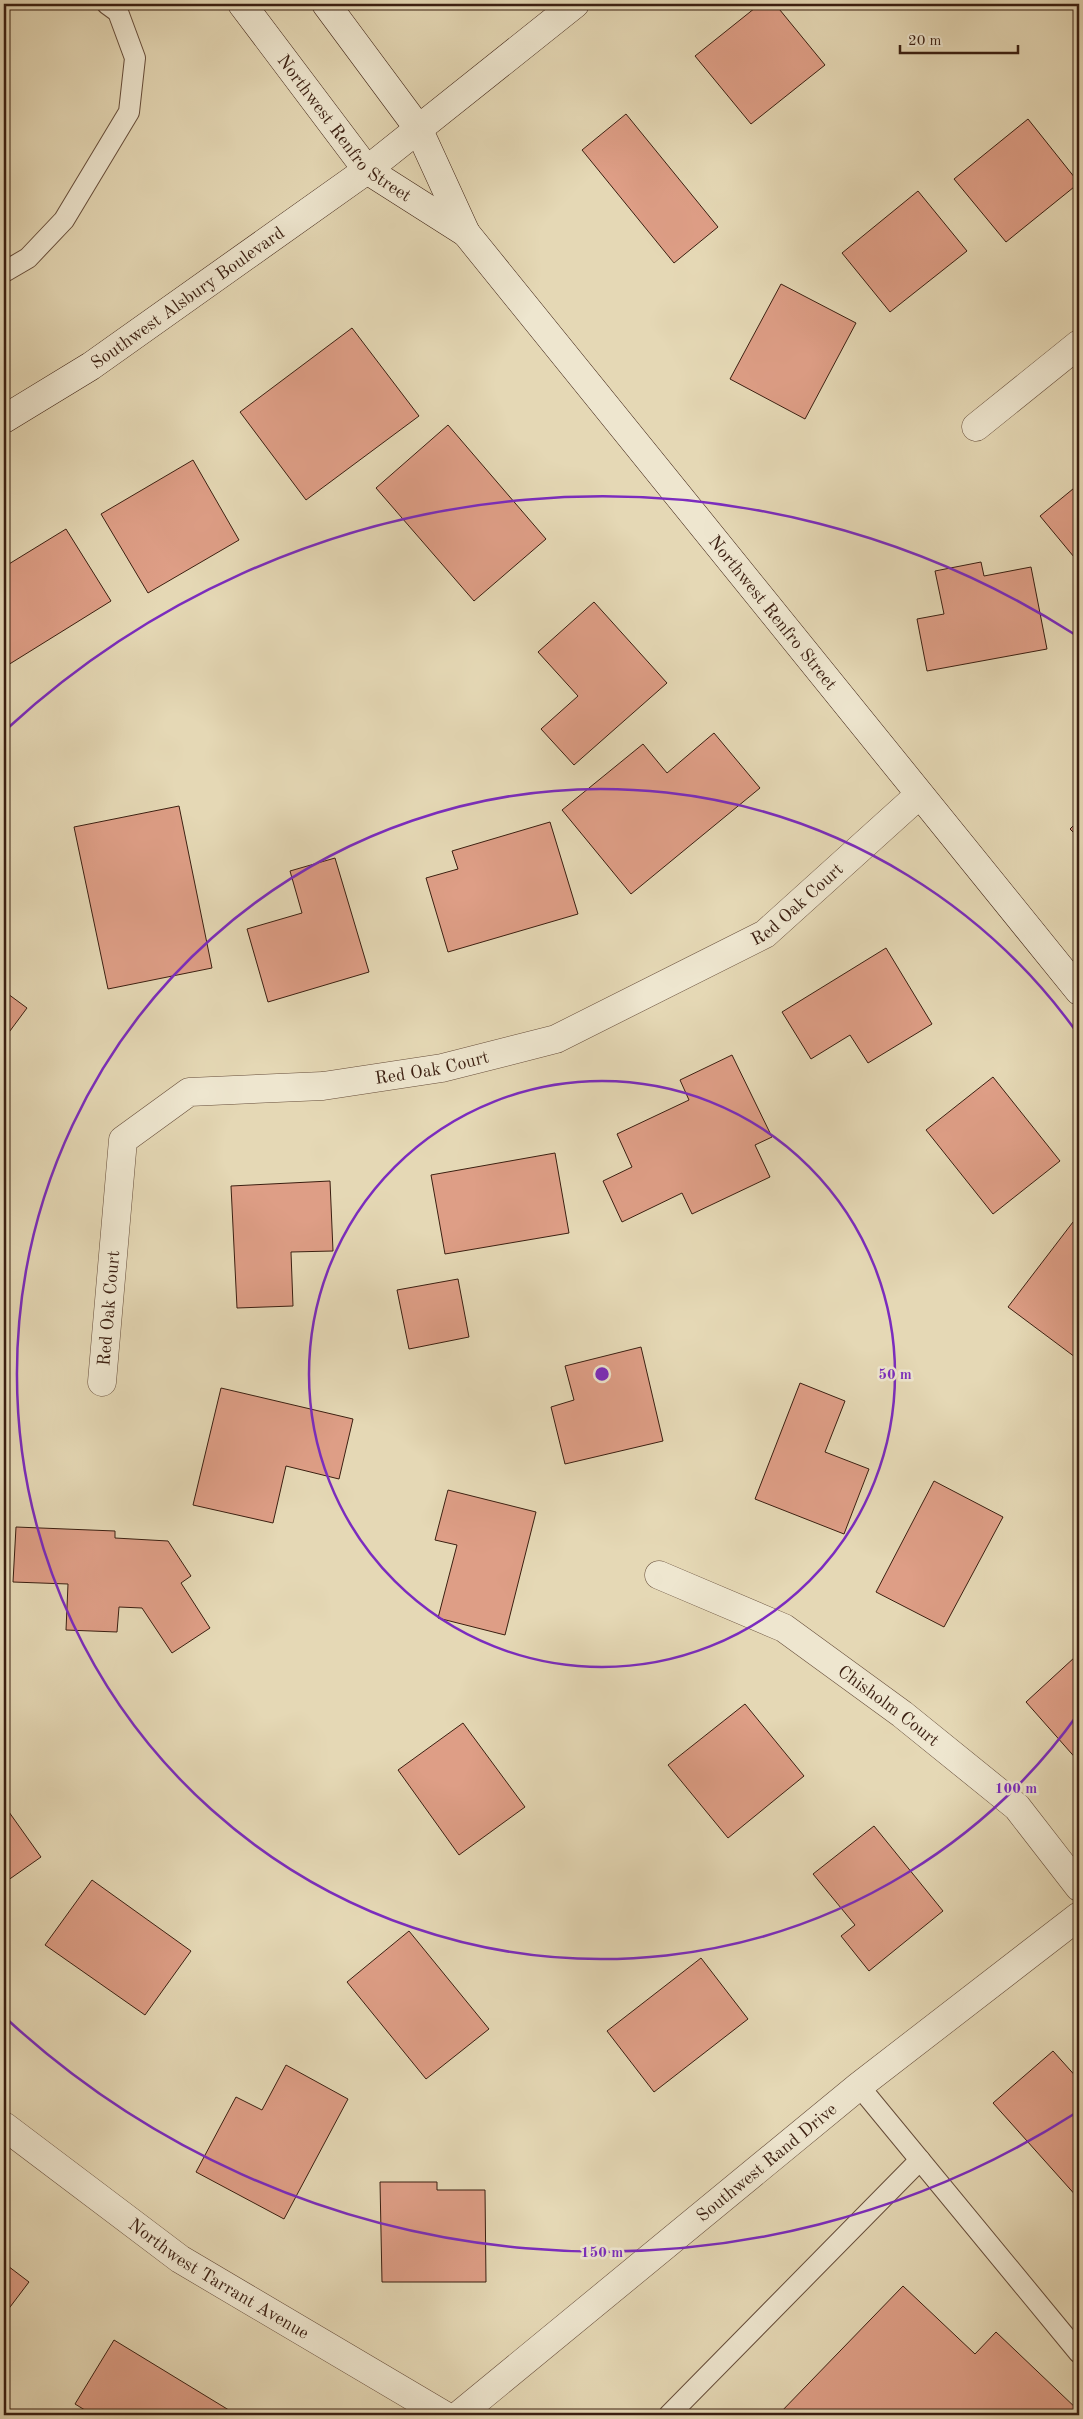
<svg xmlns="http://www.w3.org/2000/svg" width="1083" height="2419" font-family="'Old Standard TT',serif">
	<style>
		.building { fill: #de9e86; stroke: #3b1f11 }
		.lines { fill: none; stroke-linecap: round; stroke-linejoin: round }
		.lane-casing { stroke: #664d3a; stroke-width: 22 }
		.street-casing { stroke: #664d3a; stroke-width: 29 }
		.secondary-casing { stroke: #3b1f11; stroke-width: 29 }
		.lane { stroke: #eee6cf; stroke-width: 20 }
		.street { stroke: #eee6cf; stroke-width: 28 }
		.secondary { stroke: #eee6cf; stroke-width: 28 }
		.ring { fill: none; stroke: #7b2cbf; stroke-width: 2.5 }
		.labels { text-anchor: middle; stroke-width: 5; stroke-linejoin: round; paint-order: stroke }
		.street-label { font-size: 18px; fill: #3b1f11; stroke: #eee6cf }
		.centre { fill: #7b2cbf; stroke: #eee6cf; stroke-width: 2.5 }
		.ring-label { font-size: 15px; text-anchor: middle; font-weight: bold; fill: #7b2cbf; stroke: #eee6cf; stroke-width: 5; stroke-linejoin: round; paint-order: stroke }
	</style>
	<rect width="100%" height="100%" fill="#e5d8b5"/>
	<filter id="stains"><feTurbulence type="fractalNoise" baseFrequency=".004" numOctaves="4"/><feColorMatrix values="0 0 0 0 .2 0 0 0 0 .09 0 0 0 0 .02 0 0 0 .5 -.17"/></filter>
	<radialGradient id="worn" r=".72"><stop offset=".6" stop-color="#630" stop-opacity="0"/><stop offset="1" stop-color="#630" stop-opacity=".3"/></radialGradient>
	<g class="building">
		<path d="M760,4h15l50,61 -74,59 -56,-68z"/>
		<path d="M626,114l92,113 -44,36 -92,-113z"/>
		<path d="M1028,119l51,64 -73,59 -52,-63z"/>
		<path d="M918,191l49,60 -77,61 -48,-59z"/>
		<path d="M781,284l75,39 -51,96 -75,-40z"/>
		<path d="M352,328l67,88 -113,84 -66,-88z"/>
		<path d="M448,425l98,114 -72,62 -98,-113z"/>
		<path d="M193,460l46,80 -91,53 -47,-79z"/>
		<path d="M1079,484v79l-39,-47z"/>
		<path d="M66,529l45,72 -103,64 -4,-7v-91z"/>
		<path d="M981,562l3,14 47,-9 16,82 -120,22 -10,-52 27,-5 -9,-43z"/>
		<path d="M594,602l73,81 -93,82 -33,-36 37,-33 -40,-44z"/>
		<path d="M714,733l46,55 -129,106 -69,-84 81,-66 24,29z"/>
		<path d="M179,806l33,162 -104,21 -34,-162z"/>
		<path d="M1079,820v18l-9,-9z"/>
		<path d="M550,822l28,92 -130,38 -22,-74 32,-9 -6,-18z"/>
		<path d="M335,858l34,114 -101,30 -21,-73 55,-16 -12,-42z"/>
		<path d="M886,948l46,76 -64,39 -18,-28 -39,24 -29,-47z"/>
		<path d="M4,991l23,17 -23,31z"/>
		<path d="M732,1055l40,82 -17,8 15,32 -78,37 -10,-21 -60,29 -19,-41 29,-14 -15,-33 72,-34 -9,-20z"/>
		<path d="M993,1077l67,84 -67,53 -67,-84z"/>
		<path d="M555,1153l14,80 -124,21 -14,-79z"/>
		<path d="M330,1181l3,70 -42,1 2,54 -56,2 -6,-122z"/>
		<path d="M1073,1222l6,4v134l-71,-53z"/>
		<path d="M458,1279l11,58 -60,12 -12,-59z"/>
		<path d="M641,1347l22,94 -98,23 -14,-57 23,-7 -9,-34z"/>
		<path d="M800,1383l45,18 -20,51 44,17 -25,65 -89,-35z"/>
		<path d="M221,1388l132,31 -14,60 -53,-13 -13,57 -80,-18z"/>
		<path d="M934,1481l69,36 -59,110 -68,-35z"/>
		<path d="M448,1490l88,22 -31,123 -67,-17 19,-73 -22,-5z"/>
		<path d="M16,1527l99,4v7l53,3 23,35 -10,7 29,45 -38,25 -30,-45 -23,-1 -2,25 -51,-2 2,-46 -55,-2z"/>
		<path d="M1075,1657l4,5v100l-53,-60z"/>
		<path d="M745,1704l59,72 -76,62 -60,-73z"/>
		<path d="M463,1723l62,84 -66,48 -61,-85z"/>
		<path d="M4,1805l37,52 -37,26z"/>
		<path d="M874,1826l69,85 -74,60 -28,-35 14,-11 -42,-51z"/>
		<path d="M92,1880l99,71 -46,64 -100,-70z"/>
		<path d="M409,1931l80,98 -63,50 -79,-97z"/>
		<path d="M701,1958l47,61 -94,73 -47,-61z"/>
		<path d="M1053,2051l26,29 -1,118 -85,-95z"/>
		<path d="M286,2065l62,34 -64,120 -88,-47 40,-75 26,13z"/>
		<path d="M380,2182h57v8h48l1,92h-104z"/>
		<path d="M4,2263l25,19 -25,33z"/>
		<path d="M903,2286l72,68 21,-22 83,79v4h-301z"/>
		<path d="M114,2340l123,75h-144l-18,-11z"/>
	</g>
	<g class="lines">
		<defs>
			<g id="lane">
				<path d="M4,272l24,-14 36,-38 65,-108 6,-54 -17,-46 -11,-8"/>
				<path d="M859,2086l220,267"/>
				<path d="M669,2415l251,-255"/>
			</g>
			<g id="street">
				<path d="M976,427l103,-83"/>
				<path id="s1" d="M102,1382l21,-242 66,-48 134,-6 119,-18 114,-29 209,-105 154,-139"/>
				<path id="s2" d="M659,1575l125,53 118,86 115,93 62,80"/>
				<path id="s3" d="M4,2126l176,133 264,156"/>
				<path id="s4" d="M459,2415l400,-329 220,-170"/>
			</g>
			<g id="secondary">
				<path id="s5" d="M242,4l125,166 99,63"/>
				<path id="s6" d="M326,4l92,124 48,105 613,758"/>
				<path id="s7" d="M4,419l87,-53 276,-196 208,-166"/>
			</g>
		</defs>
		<use href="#lane" class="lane-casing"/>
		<use href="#street" class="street-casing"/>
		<use href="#secondary" class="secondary-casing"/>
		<use href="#lane" class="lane"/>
		<use href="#street" class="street"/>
		<use href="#secondary" class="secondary"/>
	</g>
	<g class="ring">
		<circle cx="602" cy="1374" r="293"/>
		<path d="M1078 1714A585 585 0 1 1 1078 1034"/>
		<path d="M1074 2114A878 878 0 0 1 9 2021M9 727A878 878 0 0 1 1074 634"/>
	</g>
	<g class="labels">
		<g class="street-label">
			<text dy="6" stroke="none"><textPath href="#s5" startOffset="162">Northwest Renfro Street</textPath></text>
			<text dy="6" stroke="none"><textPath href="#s7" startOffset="220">Southwest Alsbury Boulevard</textPath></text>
			<text dy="6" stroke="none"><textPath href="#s6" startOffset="758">Northwest Renfro Street</textPath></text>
			<text dy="6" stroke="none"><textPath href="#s1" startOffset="974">Red Oak Court</textPath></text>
			<text dy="6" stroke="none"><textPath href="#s1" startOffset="569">Red Oak Court</textPath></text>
			<text dy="6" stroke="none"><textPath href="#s1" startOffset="74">Red Oak Court</textPath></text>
			<text dy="6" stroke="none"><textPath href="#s2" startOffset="266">Chisholm Court</textPath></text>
			<text dy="6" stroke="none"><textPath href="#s4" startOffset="398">Southwest Rand Drive</textPath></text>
			<text dy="6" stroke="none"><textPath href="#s3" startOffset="264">Northwest Tarrant Avenue</textPath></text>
		</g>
	</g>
	<circle cx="602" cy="1374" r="8" class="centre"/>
	<g class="ring-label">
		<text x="895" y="1379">50 m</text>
		<text x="1016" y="1793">100 m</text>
		<text x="602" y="2257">150 m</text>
	</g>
	<rect width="1083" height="2419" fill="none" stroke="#e5d8b5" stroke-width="20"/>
	<rect x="5" y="5" width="1073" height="2409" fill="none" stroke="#3b1f11" stroke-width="2.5"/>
	<rect x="10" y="10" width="1063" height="2399" fill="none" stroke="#3b1f11"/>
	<path d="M900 45v8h118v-8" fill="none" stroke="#3b1f11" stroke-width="2.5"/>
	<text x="908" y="45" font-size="15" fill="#3b1f11" stroke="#eee6cf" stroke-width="4" paint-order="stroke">20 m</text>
	<rect width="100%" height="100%" filter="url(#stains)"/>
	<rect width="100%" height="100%" fill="url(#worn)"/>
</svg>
